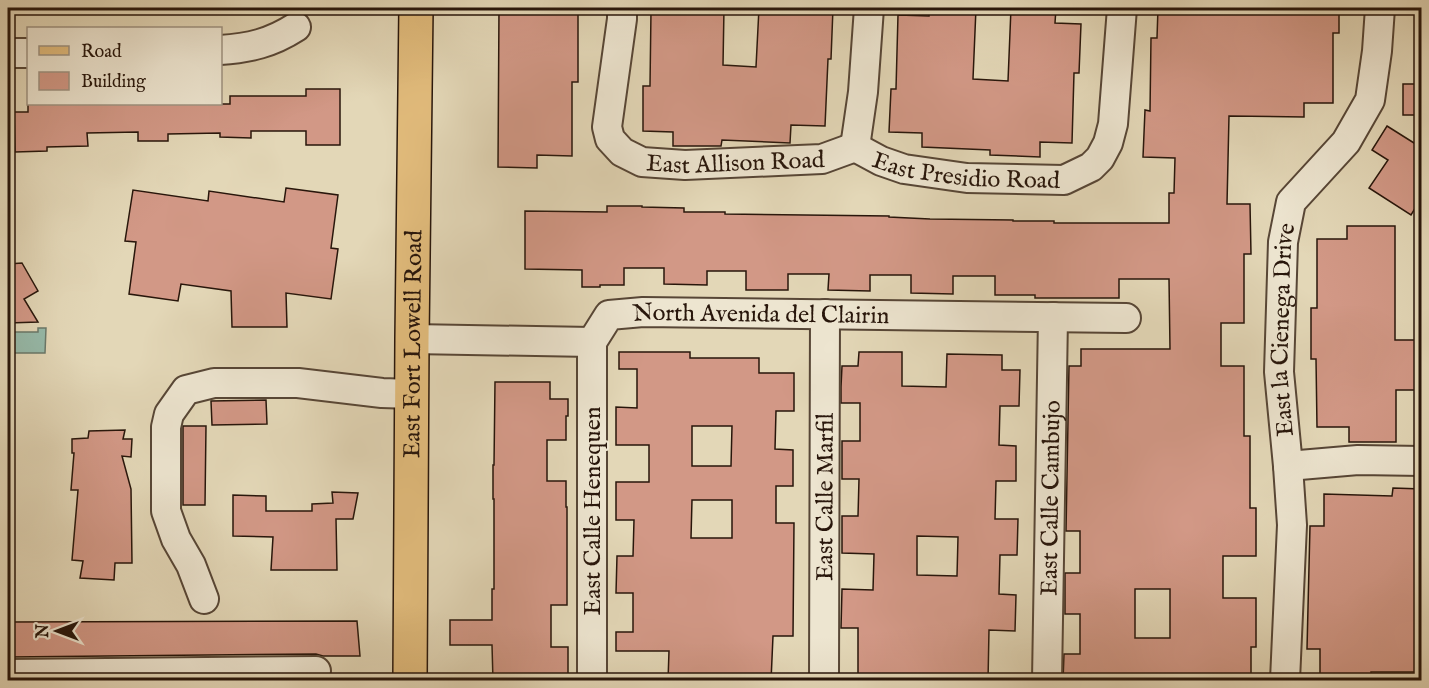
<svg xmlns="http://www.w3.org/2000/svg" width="1429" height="688" font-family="'IM FELL English',serif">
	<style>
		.water { fill: #96baaa; stroke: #6a786a; stroke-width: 1.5 }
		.building { fill: #d29886; stroke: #28160b; stroke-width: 1.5; fill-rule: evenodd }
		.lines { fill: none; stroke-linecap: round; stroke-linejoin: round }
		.minor-casing { stroke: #574636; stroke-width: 32 }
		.major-casing { stroke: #28160b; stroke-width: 36 }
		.minor { stroke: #ede5d0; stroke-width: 28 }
		.major { stroke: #e2bc7c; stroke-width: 33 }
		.labels { text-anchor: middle; stroke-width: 4.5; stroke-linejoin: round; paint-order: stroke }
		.street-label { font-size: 24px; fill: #28160b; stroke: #ede5d0 }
	</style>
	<rect width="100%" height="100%" fill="#e3d7b7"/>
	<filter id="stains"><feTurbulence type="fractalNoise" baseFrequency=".00333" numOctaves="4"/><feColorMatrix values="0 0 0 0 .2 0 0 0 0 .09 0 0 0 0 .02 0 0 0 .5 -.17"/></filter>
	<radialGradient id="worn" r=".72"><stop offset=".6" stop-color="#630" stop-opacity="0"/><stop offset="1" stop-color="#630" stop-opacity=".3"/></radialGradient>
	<path class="water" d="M38,328h8l-1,25h-37v-21h30z"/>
	<g class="building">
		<path d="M499,8h79v74h-6v74l-35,-1v13l-39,-1z"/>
		<path d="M682,8h42l-1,57 33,2 3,-59h74l-2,51h-3l-3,67 -34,-1 -1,18 -68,-3 -1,6h-48v-14l-30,-1v-45h7l1,-75 31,1z"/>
		<path d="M929,8h47l-3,71 35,2 3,-73h45l-1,15 26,1 -2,49h-5l-2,70 -32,-1v15l-50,-2v-5l-68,-3v-14l-33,-1 2,-43h5l2,-74 31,1z"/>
		<path d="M1158,8h181v25h-6v70h-29v14l-75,-1 -2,88h23l1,50h-7v69h-23v43h23v70h6v72h6v48h-33v42h33v49h-5v34h-188l1,-27h16v-40h-15v-41h15v-42h-14l3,-165h12v-17h89l-1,-70h-50v19h-84v-3h-40v-19h-42v18l-42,-1v-18h-41v16l-42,-1 1,-16h-41v16h-42v-19h-39v14l-43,-1v-16h-40v17h-24v2h-18v-17l-57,-1v-58l82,1v-6h35v1l42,1v4h41v2l164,2v1l41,2 83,1v1h41v2h115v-30h5l1,-35 -32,-1 2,-47 5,1 1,-73h6zM1135,589h35v49h-35z"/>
		<rect x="1403" y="84" width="19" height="31"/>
		<path d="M306,89h34v56h-34v-14h-55v7l-31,-1v-4l-52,1v7h-30v-9l-51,1 1,13 -41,1v4l-32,1 -1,-40h14v-8h202v-8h76z"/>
		<path d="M1387,126l35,22v49l-11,18 -42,-27 19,-28 -16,-10z"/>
		<path d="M286,188l52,7 -7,53 7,1 -7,50 -45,-6 1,34h-55l-1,-36 -50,-7 -3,17 -49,-7 7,-52 -11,-1 8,-51 75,11 1,-10 75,11z"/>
		<path d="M1347,226h48v114h27v50h-26v52h-47v-15h-32l-1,-68h-5v-51h6v-69h30z"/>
		<path d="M22,263l16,28 -14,8 14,23 -30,1v-59z"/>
		<path d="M619,352h71v6h69v15h35v38h-18l-1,38 18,1v36h-17v37h18l-1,113h-20l-2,45h-103l1,-30h-53v-19h17v-39h-17l1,-37h16l1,-36h-18v-38h33v-37h-33v-38l21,1v-39h-18zM692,426h40l-1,40h-39zM692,500h40v38h-41z"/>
		<path d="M859,352h43v34l44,1 1,-33 55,1v15h18l-1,36h-19l-1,39 17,1v35h-20l-1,38h23l-1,36h-17l-1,39 17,1 -1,36 -26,-1 -1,51h-130v-53h-17l1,-39 31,1 1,-36 -32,-1v-37h16l1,-37h-17v-38h18v-38h-19v-16l1,-21h16zM917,536l41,1 -1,39 -40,-1z"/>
		<path d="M495,382h55v17h18v17h-2v24h-19v41h19v26h1v98h-16v42h17v34h-75l-1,-36h-42v-25h42v-31h2v-90h-1v-34h1z"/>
		<path d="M266,400l1,24 -55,1 -1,-24z"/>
		<path d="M183,426h23l-1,79h-22z"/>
		<path d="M125,430l-2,9h9l-1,18 -9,-1 9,33 1,74h-17l-1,17 -34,-2 3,-17 -11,-1 6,-70h-7l3,-37h-2v-14l16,-1 1,-7z"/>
		<path d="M1393,488l29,1v183h-51v5h-51v-28h-13l3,-123h14v-32l68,2z"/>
		<path d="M332,492l26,1 -5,26h-17l1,51h-66l2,-33 -40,-1v-41l33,1v15h46v-7l21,-1z"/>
		<path d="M357,621l3,35h-37l-7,-2 -308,3v-35z"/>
	</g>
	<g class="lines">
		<defs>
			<g id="minor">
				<path id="s1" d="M622,8v11l-15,108 3,12 12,13 20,10 43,3 137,-6 33,-12"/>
				<path d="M220,50c30,-2 51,-7 76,-23"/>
				<path d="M8,53h20"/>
				<path id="s2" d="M855,147l26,14 23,8 63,9 97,2 27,-13 9,-9 8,-15 5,-19 9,-116"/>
				<path d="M855,147l8,-55 6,-84"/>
				<path d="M412,339l180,3"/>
				<path id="s3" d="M592,342l17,-27 34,-3 483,6"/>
				<path d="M592,342v338"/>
				<path d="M1288,466l70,-6 64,1"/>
				<path d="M204,599l-13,-34 -15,-26 -10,-28v-84l3,-13 17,-24 28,-7h84l84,10 30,1"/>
				<path d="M8,674l308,-3"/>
				<path id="s4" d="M824,680l1,-366"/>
				<path id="s5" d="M1047,680l6,-363"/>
				<path id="s6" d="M1285,680l7,-155 -4,-59 -9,-94 4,-130 8,-40 55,-60 24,-42 7,-49 3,-43"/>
			</g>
			<g id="major">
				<path id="s7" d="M410,680l2,-341 4,-331"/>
			</g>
		</defs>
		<use href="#minor" class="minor-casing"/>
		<use href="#major" class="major-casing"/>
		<use href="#minor" class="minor"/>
		<use href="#major" class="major"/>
	</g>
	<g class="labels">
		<g class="street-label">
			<text dy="8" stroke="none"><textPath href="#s1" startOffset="266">East Allison Road</textPath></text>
			<text dy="8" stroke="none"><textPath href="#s2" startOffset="116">East Presidio Road</textPath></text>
			<text dy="8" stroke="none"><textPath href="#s3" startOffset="184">North Avenida del Clairin</textPath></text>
			<text dy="8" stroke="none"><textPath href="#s6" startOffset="351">East la Cienega Drive</textPath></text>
			<text dy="8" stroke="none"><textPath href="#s7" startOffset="336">East Fort Lowell Road</textPath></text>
			<text dy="8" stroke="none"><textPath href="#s4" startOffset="183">East Calle Marfil</textPath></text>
			<text dy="8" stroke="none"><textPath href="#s5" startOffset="182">East Calle Cambujo</textPath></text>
			<text transform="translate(592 511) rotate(-90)" y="8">East Calle Henequen</text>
		</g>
	</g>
	<rect width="1429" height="688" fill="none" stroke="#e3d7b7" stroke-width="30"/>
	<rect x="9" y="9" width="1411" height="670" fill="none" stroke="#28160b" stroke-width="3"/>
	<rect x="15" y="15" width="1399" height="658" fill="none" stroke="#28160b" stroke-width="1.5"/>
	<rect x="27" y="27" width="195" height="78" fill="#ede5d0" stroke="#9e9281" stroke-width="1.5"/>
	<rect x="39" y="46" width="30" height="9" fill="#e2bc7c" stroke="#9e9281" stroke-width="1.5"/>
	<text x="81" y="57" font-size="18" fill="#28160b">Road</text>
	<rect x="39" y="72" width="30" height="18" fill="#d29886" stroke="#9e9281" stroke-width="1.5"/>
	<text x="81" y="87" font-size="18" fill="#28160b">Building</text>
	<g transform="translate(57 631) rotate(270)" stroke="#ede5d0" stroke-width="4.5" paint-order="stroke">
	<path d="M0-4.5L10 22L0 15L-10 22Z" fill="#28160b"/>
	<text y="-9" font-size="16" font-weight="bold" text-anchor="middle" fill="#28160b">N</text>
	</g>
	<rect width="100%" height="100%" filter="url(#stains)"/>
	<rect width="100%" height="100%" fill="url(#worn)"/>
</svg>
